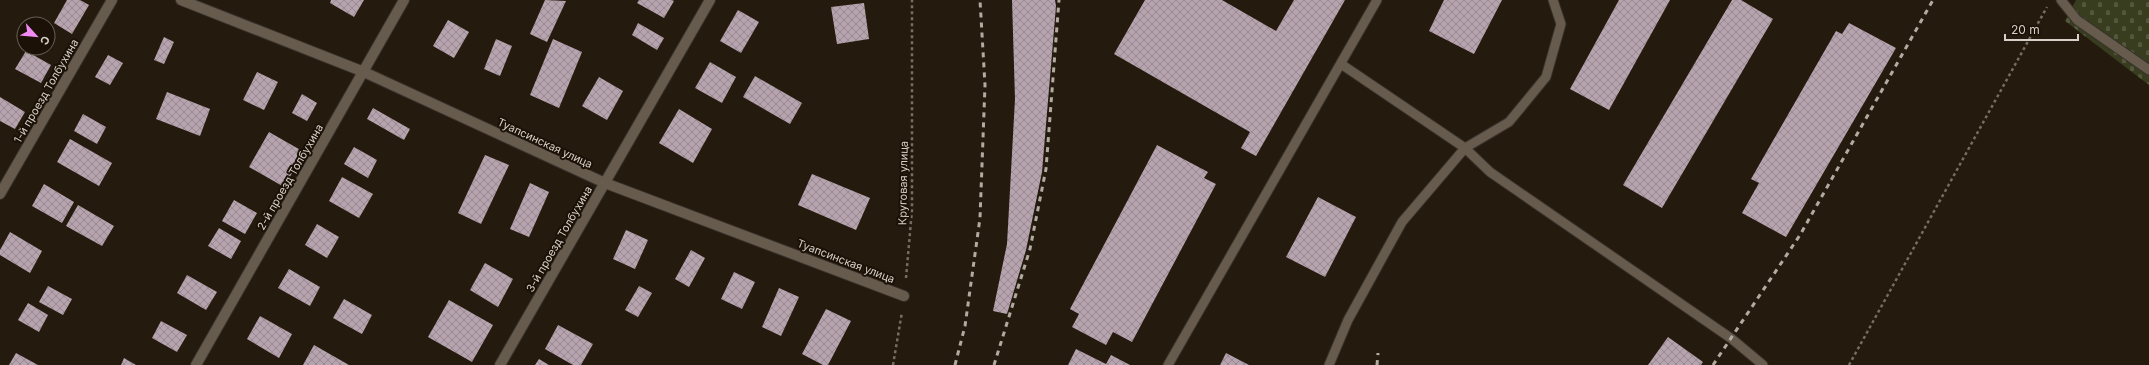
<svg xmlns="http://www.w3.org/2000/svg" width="2149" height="365" font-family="Inter,sans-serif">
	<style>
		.cemetery { fill: url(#cemetery-stones) }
		.building { fill: url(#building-cross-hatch) }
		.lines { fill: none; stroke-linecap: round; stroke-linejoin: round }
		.lane-casing { stroke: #39322c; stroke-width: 11 }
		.street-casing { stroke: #39322c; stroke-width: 12 }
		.path { stroke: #766d63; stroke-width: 2.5; stroke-dasharray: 3 3; stroke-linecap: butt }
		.lane { stroke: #675b4d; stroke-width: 9 }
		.street { stroke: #675b4d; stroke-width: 10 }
		.rail { stroke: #b2aba2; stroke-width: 3; stroke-dasharray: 5 5; stroke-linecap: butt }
		.labels { text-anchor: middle; stroke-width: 4; stroke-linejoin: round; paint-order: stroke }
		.street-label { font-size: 11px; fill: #d7d0c8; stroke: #1b1106 }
	</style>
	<defs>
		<pattern id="cemetery-stones" width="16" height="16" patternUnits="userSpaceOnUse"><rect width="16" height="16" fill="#373d1e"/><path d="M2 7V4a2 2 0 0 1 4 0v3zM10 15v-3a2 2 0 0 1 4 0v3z" fill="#53583d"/></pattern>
		<pattern id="building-cross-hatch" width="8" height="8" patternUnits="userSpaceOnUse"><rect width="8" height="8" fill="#b6a3ae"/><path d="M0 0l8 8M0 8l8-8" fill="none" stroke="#988a92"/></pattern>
	</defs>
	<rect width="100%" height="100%" fill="#241a0e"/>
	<path class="cemetery" d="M2076,0h73v85l-84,-64z"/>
	<g class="building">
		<path d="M67,0h13l9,5 -17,29 -18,-11z"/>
		<path d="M331,0h33l-10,17 -24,-14z"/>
		<path d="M545,0l21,1 -19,41 -17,-8z"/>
		<path d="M639,0h33l2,1 -10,17 -27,-15z"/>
		<path d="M1012,0h43l1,6 -14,166 -16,78 -19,64 -14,-3 14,-67 8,-145z"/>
		<path d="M1145,0h77l54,31 18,-31h51l-89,156 -15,-8 9,-16 -136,-78z"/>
		<path d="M1444,0h58l-28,54 -45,-23z"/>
		<path d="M1619,0h51l-61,110 -39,-21z"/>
		<path d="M1732,0h9l32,19 -111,189 -39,-23z"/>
		<path d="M864,3l5,36 -32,5 -6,-37z"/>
		<path d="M738,10l21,12 -18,31 -21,-12z"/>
		<path d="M448,20l21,12 -15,26 -21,-12z"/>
		<path d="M638,23l26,15 -7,12 -25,-15z"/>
		<path d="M1849,23l47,25 -110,189 -44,-24 17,-30 -8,-4 85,-148 6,3z"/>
		<path d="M164,37l10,5 -10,22 -10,-4z"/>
		<path d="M496,39l16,7 -12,30 -16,-7z"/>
		<path d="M553,39l29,13 -23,56 -29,-13z"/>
		<path d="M26,51l25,14 -10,18 -26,-14z"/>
		<path d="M108,55l15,8 -13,22 -15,-8z"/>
		<path d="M710,62l26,15 -14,26 -27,-15z"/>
		<path d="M257,72l21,10 -14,28 -21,-10z"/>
		<path d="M755,76l47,27 -12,21 -47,-27z"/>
		<path d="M599,77l24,14 -16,29 -25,-14z"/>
		<path d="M167,92l43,17 -10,27 -44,-17z"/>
		<path d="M302,94l15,9 -10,18 -15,-8z"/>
		<path d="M0,97l25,15 -10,17 -15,-8z"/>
		<path d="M373,108l37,21 -6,11 -37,-21z"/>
		<path d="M679,109l33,20 -19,34 -34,-20z"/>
		<path d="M83,114l23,13 -9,17 -23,-13z"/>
		<path d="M269,132l35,20 -20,35 -35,-20z"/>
		<path d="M70,139l42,24 -13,23 -42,-24z"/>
		<path d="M1157,145l51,27 -4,6 12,6 -84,158 -19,-10 -7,13 -34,-18 7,-13 -9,-5z"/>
		<path d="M354,147l23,13 -9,18 -24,-14z"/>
		<path d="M485,155l24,10 -28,59 -23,-11z"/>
		<path d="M812,174l58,24 -14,32 -58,-25z"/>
		<path d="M342,177l31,17 -14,24 -30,-17z"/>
		<path d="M530,183l19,9 -20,45 -19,-8z"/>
		<path d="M44,184l30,18 -12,21 -30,-17z"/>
		<path d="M1318,197l38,20 -31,60 -39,-20z"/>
		<path d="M234,200l23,13 -12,21 -23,-13z"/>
		<path d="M78,205l36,21 -12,20 -36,-20z"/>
		<path d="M317,224l22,13 -12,21 -22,-13z"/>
		<path d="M219,228l22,13 -10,18 -23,-13z"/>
		<path d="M626,230l22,10 -13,29 -22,-10z"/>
		<path d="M10,232l32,19 -12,22 -30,-18v-5z"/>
		<path d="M691,250l14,8 -16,29 -14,-8z"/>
		<path d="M485,263l28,16 -15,28 -28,-17z"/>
		<path d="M289,269l31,18 -10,19 -32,-18z"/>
		<path d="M734,272l21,10 -13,27 -21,-10z"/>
		<path d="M187,275l30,17 -11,18 -29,-17z"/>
		<path d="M48,286l24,13 -9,16 -24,-13z"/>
		<path d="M639,286l13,7 -14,24 -13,-7z"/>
		<path d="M779,288l20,9 -18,39 -19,-9z"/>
		<path d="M344,299l28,16 -10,19 -29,-16z"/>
		<path d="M449,300l44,25 -21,37 -44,-25z"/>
		<path d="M28,303l20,12 -9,17 -21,-12z"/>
		<path d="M826,309l25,12 -23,44h-5l-21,-11z"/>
		<path d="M260,316l32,18 -13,24 -32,-19z"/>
		<path d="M161,321l26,14 -10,17 -25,-14z"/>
		<path d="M558,325l35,19 -12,21h-8l-28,-16z"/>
		<path d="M1668,337l35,25 -2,3h-53z"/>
		<path d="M314,345l35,20h-46z"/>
		<path d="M1076,349l30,15 5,-9 19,10h-62z"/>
		<path d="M16,353l22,12h-29z"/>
		<path d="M1226,353l23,12h-29z"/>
		<path d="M124,358l12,7h-15z"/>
		<path d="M539,359l10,6h-14z"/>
	</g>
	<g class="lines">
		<defs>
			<g id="lane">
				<path d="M2061,0l16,20 72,50"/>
				<path d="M1341,64l124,84 44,-26 37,-45 15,-53 -8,-24"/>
				<path d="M1168,365l209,-365"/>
				<path d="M1329,365l19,-45 54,-98 63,-74 25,24 242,167 31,26"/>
			</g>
			<g id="street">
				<path d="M181,0l183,72 241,111 299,113"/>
				<path d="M0,194l112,-194"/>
				<path d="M196,365l208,-365"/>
				<path d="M500,365l210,-365"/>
			</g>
		</defs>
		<use href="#lane" class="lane-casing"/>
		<use href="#street" class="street-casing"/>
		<g class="path">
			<path d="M906,278l6,-68v-210"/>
			<path d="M893,365l9,-53"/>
			<path d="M1849,365l198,-358"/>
		</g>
		<use href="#lane" class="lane"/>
		<use href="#street" class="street"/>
		<g class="rail">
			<path d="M955,365l10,-39 15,-108 5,-133 -5,-85"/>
			<path d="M994,365l36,-116 16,-80 13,-169"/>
			<path d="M1377,365l1,-12"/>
			<path d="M1713,365l87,-130 133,-235"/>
		</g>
	</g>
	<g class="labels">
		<g class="street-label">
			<text transform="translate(46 91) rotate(-60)" y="4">1-й проезд Толбухина</text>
			<text transform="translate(545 143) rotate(25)" y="4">Туапсинская улица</text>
			<text transform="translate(290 177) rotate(-60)" y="4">2-й проезд Толбухина</text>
			<text transform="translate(903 183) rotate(-89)" y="4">Круговая улица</text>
			<text transform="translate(559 239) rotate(-60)" y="4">3-й проезд Толбухина</text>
			<text transform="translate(846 261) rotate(21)" y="4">Туапсинская улица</text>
		</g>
	</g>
	<g transform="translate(36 36) rotate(117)"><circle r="19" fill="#1b1106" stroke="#665d54"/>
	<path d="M0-3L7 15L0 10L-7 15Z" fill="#f28af3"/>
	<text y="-6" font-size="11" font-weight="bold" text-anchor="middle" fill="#d7d0c8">С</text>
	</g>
	<path d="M2005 34v6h73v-6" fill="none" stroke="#d7d0c8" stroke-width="2"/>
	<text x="2011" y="34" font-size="12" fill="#d7d0c8" stroke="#1b1106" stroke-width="3" paint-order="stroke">20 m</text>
</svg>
